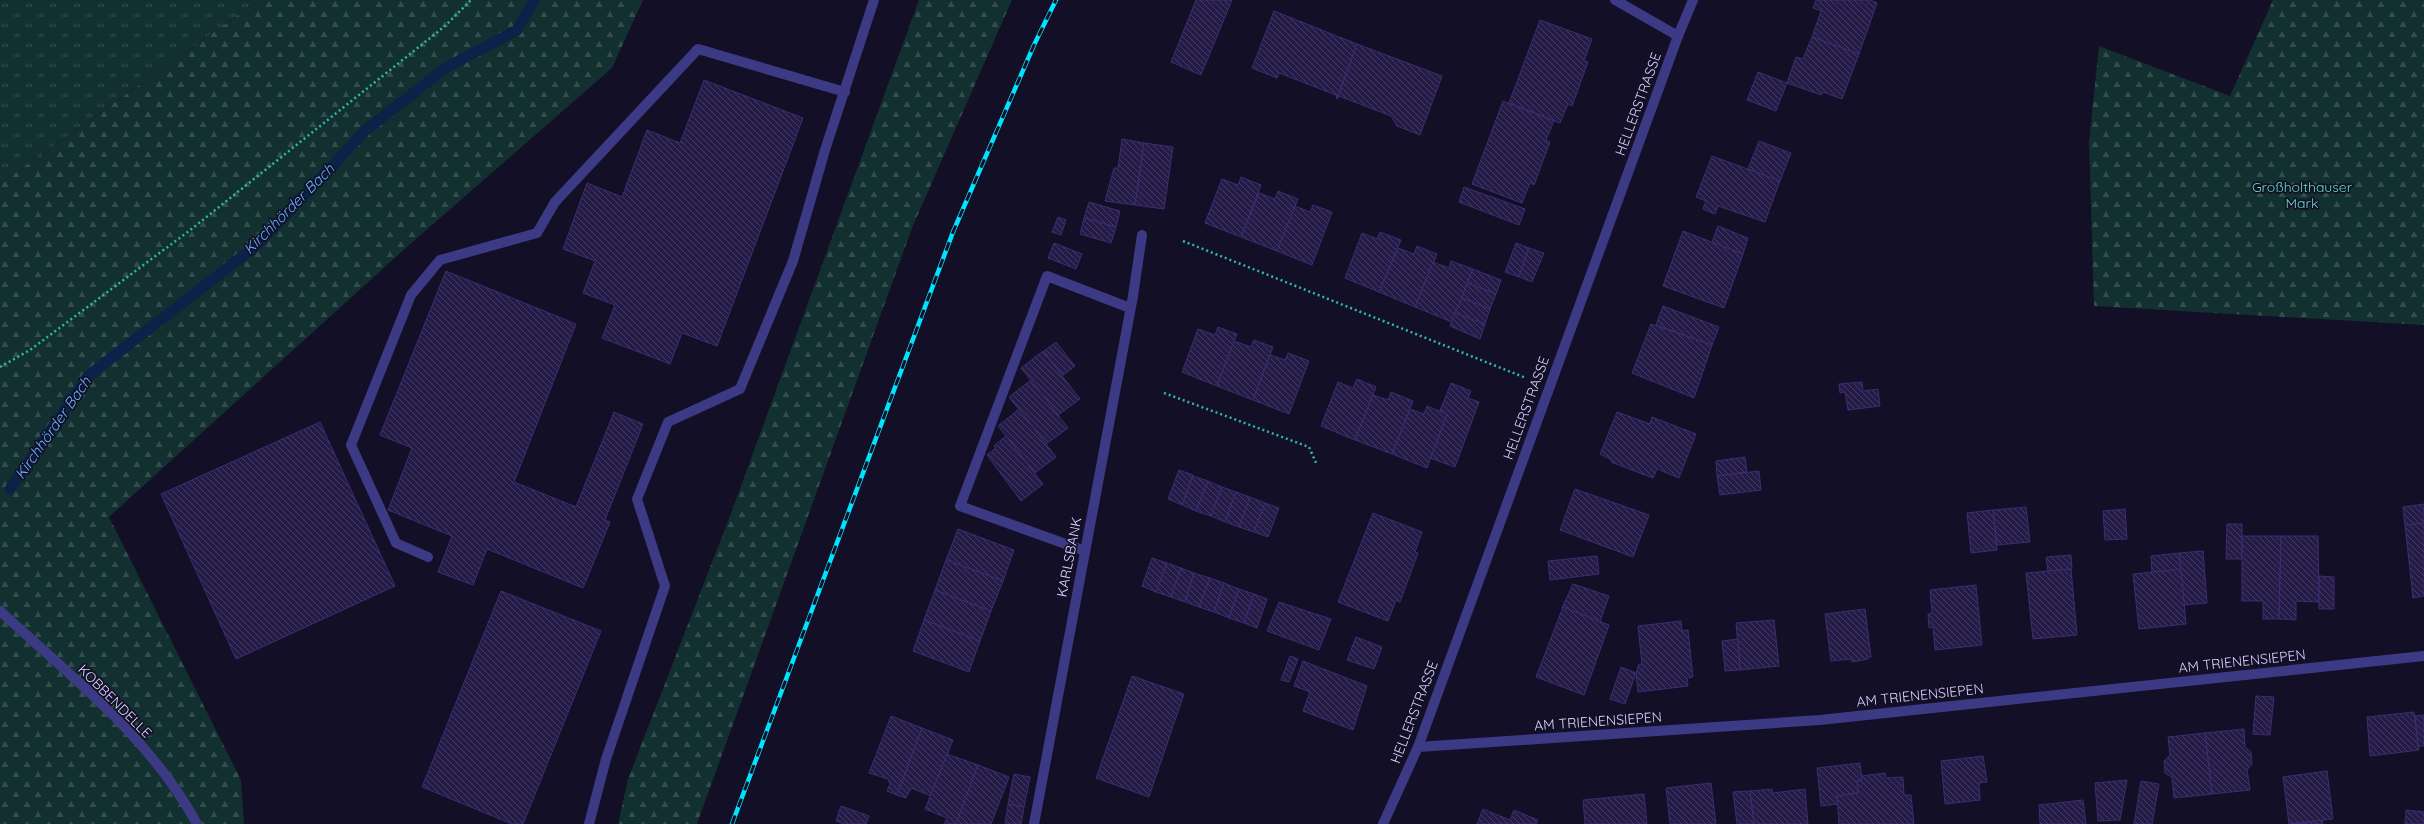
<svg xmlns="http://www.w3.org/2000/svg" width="2424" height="824" font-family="Quicksand,sans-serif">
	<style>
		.grass { fill: url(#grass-tufts) }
		.forest { fill: url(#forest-firs) }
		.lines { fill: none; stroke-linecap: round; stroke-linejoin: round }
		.stream { stroke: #0c2248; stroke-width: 11 }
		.building { fill: url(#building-back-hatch); stroke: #3b2d73 }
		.path { stroke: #2fb8b0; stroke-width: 2.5; stroke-dasharray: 2 3; stroke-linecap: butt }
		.lane { stroke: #3d3a85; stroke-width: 10 }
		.street { stroke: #3d3a85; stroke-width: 10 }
		.rail-casing { stroke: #00e5ff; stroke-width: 4.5 }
		.rail { stroke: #130f26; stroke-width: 3; stroke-dasharray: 9; stroke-linecap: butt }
		.labels { text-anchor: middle; stroke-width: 3.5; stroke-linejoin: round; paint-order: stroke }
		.street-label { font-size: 14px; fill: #d9d4ff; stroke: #130f26 }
		.park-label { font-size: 14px; fill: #5fe0c0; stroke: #130f26 }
		.water-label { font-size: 15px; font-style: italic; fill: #62b6ff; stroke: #130f26 }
	</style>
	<defs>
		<pattern id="grass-tufts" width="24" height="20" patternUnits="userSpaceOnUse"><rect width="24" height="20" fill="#12302f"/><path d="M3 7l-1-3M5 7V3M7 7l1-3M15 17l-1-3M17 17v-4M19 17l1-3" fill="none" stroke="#344d4e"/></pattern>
		<pattern id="forest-firs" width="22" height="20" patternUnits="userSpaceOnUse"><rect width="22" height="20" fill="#12302f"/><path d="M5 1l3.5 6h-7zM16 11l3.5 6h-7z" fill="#344d4e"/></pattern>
		<pattern id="building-back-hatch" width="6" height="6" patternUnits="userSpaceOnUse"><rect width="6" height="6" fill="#241b47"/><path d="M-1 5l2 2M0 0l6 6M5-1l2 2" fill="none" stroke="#433b63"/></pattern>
	</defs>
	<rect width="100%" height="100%" fill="#130f26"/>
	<path class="grass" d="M0,0h259l-259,184z"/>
	<g class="forest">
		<path d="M259,0h384l-31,68 -204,178 -299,271 132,263 3,44h-244v-640z"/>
		<path d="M919,0h93l-100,228 -215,596h-79l10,-45 102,-263z"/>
		<path d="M2273,0h151v325l-330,-19 -5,-164 10,-96 131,50z"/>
	</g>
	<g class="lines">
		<path class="stream" d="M10,489l78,-113 169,-131 109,-115 81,-63 70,-37 17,-30"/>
	</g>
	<g class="building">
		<path d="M1196,0h36l-31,75 -30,-13z"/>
		<path d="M1816,0h54l7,3 -18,51 -47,-17 9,-26 -8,-3z"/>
		<path d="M1274,11l83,33 -20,55 -1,-4 -57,-22 -2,5 -25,-10z"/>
		<path d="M1540,20l52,19 -8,22 4,1 -16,44 -4,-2 -8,19 -51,-20z"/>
		<path d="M1812,37l47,17 -17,45 -19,-7 -2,3 -34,-12 9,-26 7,2z"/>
		<path d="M1357,44l85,32 -22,59 -23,-9 -6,-10 -52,-20 -2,3z"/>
		<path d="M1758,72l29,11 -11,28 -29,-11z"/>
		<path d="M704,80l99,38 -86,228 -35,-13 -12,31 -68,-26 13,-33 -32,-12 12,-32 -32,-12 24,-66 35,14 25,-67 33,13z"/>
		<path d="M1503,101l51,20 -8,19 4,2 -16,43 -4,-2 -8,20 -50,-19z"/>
		<path d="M1122,139l22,4 -9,62 -30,-4 9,-33h4z"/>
		<path d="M1759,141l32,12 -11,28 -32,-12z"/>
		<path d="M1144,143l29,4 -9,62 -29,-4z"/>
		<path d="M1712,156l68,25 -15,41 -47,-16 -3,8 -12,-5 3,-8 -10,-4z"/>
		<path d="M1241,177l20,8 -20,52 -36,-14 17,-44 16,6z"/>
		<path d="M1464,187l61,22 -6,16 -60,-23z"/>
		<path d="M1278,191l20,8 -21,52 -36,-14 18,-44 16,6z"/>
		<path d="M1089,202l31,9 -4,16 -32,-9z"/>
		<path d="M1313,205l19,7 -20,53 -35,-14 18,-45 15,6z"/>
		<path d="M1058,217l8,3 -5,15 -9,-3z"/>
		<path d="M1084,218l32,9 -5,16 -31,-9z"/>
		<path d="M1718,226l30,12 -5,16 -31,-12z"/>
		<path d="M1683,231l60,23 -19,54 -61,-22z"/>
		<path d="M1380,232l21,8 -22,52 -34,-14 17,-45 15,6z"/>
		<path d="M1054,243l28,11 -6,15 -28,-11z"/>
		<path d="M1516,243l13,5 -10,29 -14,-5z"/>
		<path d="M1417,246l20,8 -22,53 -36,-15 19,-44 16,6z"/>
		<path d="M1529,248l15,5 -12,29 -13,-5z"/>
		<path d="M1451,261l22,8 -21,53 -37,-15 18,-45 16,6z"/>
		<path d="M1473,269l28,11 -5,14 -29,-11z"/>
		<path d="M446,271l130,53 -62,158 62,25 38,-95 29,12 -38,96 5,2 -27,66 -96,-39 -14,36 -35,-13 14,-36 -64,-26 24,-62 -32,-13z"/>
		<path d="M1467,283l29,11 -6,15 -28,-11z"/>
		<path d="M1462,298l28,11 -5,15 -30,-11z"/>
		<path d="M1663,306l56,21 -7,18 -56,-20z"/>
		<path d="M1455,313l30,11 -5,15 -30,-13z"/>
		<path d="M1651,324l61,21 -18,53 -62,-25z"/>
		<path d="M1218,327l19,7 -20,52 -35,-14 16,-43 17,6z"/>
		<path d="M1254,340l19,7 -20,53 -36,-14 17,-45 17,6z"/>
		<path d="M1056,342l19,24 -13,10 -18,-25z"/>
		<path d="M1043,351l37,48 -22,16 -37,-47z"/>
		<path d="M1288,353l21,8 -20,53 -36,-14 17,-45 15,5z"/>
		<path d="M1357,379l19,8 -21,53 -34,-14 17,-44 15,6z"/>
		<path d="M1031,380l37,48 -22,16 -37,-47z"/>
		<path d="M1862,382l1,9 15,-2 2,17 -32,4 -3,-18 -5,1 -1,-9z"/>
		<path d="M1451,383l20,8 -3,7 11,4 -24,65 -25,-9 17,-44 -7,-3z"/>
		<path d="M1391,392l22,9 -21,53 -37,-14 18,-45 15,5z"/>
		<path d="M1427,406l20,8 -20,54 -35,-14 18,-45 14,5z"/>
		<path d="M1019,409l37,48 -21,16 -37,-47z"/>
		<path d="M1617,412l33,12 2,-7 44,17 -17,44 -22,-9 -4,9 -42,-16 1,-2 -12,-6z"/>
		<path d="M320,422l75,164 -159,73 -75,-165z"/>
		<path d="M1006,436l37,48 -22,17 -34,-46 9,-7 -2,-2z"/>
		<path d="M1745,457l2,15 -30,4 -1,-15z"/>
		<path d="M1179,470l14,5 -11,30 -14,-6z"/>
		<path d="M1759,471l2,19 -41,5 -3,-19z"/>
		<path d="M1193,476l15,5 -12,30 -14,-6z"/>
		<path d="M1208,481l14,6 -11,29 -15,-5z"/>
		<path d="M1222,487l14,5 -11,30 -14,-6z"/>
		<path d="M1575,489l74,26 -16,42 -73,-27z"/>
		<path d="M1236,492l14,5 -11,30 -14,-5z"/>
		<path d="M1250,497l15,6 -11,29 -15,-5z"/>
		<path d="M1265,503l14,5 -11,29 -14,-5z"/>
		<path d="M2424,504v19l-19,2 -2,-18z"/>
		<path d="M2026,507l4,35 -33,3 -4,-35z"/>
		<path d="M2125,509l2,30 -22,1 -2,-29z"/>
		<path d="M1993,510l4,40 -26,3 -4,-40z"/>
		<path d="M1373,513l49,19 -7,20 3,1 -18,49 -4,-2 -8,21 -50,-19z"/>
		<path d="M2424,523v73l-11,2 -8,-73z"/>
		<path d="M2227,524h15v35h-16z"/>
		<path d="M958,529l56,21 -11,31 -57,-21z"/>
		<path d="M2242,536h39l-2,83h-16v-18h-21z"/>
		<path d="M2281,536h37l1,66 -23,-1v19l-17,-1z"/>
		<path d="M2203,551l4,52 -23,2 -5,-52z"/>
		<path d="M2179,553l2,16 -29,4 -1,-17z"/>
		<path d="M2071,555l1,14 -24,2 -2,-14z"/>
		<path d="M1597,556l2,18 -49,6 -2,-19z"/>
		<path d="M1152,558l15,5 -11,29 -14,-6z"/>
		<path d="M946,560l57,21 -12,30 -56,-21z"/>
		<path d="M1167,563l14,5 -10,29 -15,-5z"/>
		<path d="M1181,568l13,5 -9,29 -14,-5z"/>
		<path d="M2071,569l6,66 -44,4 -7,-66z"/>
		<path d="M2181,569l5,55 -47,5 -6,-55z"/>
		<path d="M1194,573l16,5 -11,29 -14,-5z"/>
		<path d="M2319,576l15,1v32h-15z"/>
		<path d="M1210,578l14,5 -10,29 -15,-5z"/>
		<path d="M1224,583l15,6 -10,29 -15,-6z"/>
		<path d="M1573,584l36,12 -9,26 -38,-14z"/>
		<path d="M1976,585l6,60 -47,5 -2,-23 -4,1 -1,-14 4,-1 -2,-23z"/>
		<path d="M1239,589l15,5 -10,29 -15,-5z"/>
		<path d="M935,590l56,21 -11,30 -56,-21z"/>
		<path d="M501,591l100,40 -78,193h-11l-90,-37z"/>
		<path d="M1254,594l13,5 -10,29 -13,-5z"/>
		<path d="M1279,602l52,17 -12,31 -52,-19z"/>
		<path d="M1563,607l46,18 -25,70 -48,-18z"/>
		<path d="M1865,609l6,48h-4l1,2 -16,3 -1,-3 -20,2 -6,-47z"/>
		<path d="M924,620l56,21 -11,31 -56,-21z"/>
		<path d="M1774,620l5,46 -39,4 -4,-47z"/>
		<path d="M1681,621l1,10 6,-1 5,47 -6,1 1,8 -50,6 -2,-19 3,-9h3l-4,-38z"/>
		<path d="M1356,637l26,10 -8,22 -27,-9z"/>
		<path d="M1738,639l2,31 -15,1 -3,-30z"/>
		<path d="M1290,656l8,3 -9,23 -8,-2z"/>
		<path d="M1303,661l64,25 -14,44 -50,-19 7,-19 -16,-6z"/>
		<path d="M1621,667l15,6 -11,31 -15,-5z"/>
		<path d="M1132,676l52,18 -35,103 -53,-19z"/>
		<path d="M2256,696l18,1 -4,38 -17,-1z"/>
		<path d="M2414,712l5,38 -49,6 -3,-39z"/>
		<path d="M2424,715v31h-6l-3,-30z"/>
		<path d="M891,716l31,12 -25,67 -10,-4 3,-7 -2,-5 -19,-6z"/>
		<path d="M922,728l31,12 -22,56 -20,-8 -5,10 -9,-3z"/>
		<path d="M2244,729l1,18 6,5 1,12 -5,6 3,20 -38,4 -7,-61z"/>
		<path d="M2205,733l7,61 -38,4 -2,-21 -7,-4 -1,-12 6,-6 -2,-18z"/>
		<path d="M947,754l31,11 -22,59h-12l3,-6 -22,-9z"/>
		<path d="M1983,756l4,26 -8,1 1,17 -35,4 -4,-43z"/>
		<path d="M1860,763l2,17 -5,1 1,12 -21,3 1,8 -17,2 -4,-38z"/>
		<path d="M978,765l31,12 -18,47h-35z"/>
		<path d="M2327,771l6,48 -44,5 -6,-47z"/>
		<path d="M1885,773l1,5 17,-1 1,18h7l3,29h-75l-2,-28 21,-3 -1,-12 5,-1v-4z"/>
		<path d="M1014,774l16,3 -6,30 -16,-3z"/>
		<path d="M2127,780l-7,40 -22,1 -3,-38z"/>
		<path d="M2141,781l18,3 -7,40h-18z"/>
		<path d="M1711,783l5,41h-46l-4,-36z"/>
		<path d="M1772,789l1,4 32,-4 3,35h-54l-4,-33z"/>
		<path d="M1750,791l4,33h-17l-4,-32z"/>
		<path d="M1644,794l3,30h-62l-2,-24z"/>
		<path d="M2083,800l3,24h-46l-1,-19z"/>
		<path d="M1008,804l16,3 -3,17h-16z"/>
		<path d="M841,806l28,10 -3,8h-22l-8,-3z"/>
		<path d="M1483,809l27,11 4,-10 24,10 -2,4h-59z"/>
		<path d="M2406,810l18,2v12h-19z"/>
		<path d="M2322,820l1,4h-29z"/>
	</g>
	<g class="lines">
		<g class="path">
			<path d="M1183,241l343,137"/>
			<path d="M0,367l30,-17 159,-119 256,-205 26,-26"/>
			<path d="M1164,393l145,54 8,18"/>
		</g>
		<g class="lane">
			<path d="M1133,296l9,-61"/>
			<path d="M1085,551l-125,-45 87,-230 83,32"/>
			<path d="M428,557l-32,-14 -45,-98 60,-150 29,-35 97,-27 18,-31 143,-153 147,43"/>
			<path d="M589,824l17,-65 59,-173 -28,-87 31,-77 72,-33 53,-128 32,-111 49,-150"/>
		</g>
		<g class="street">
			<path d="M1615,0l63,36"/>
			<path d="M0,611c70,65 151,127 197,213"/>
			<path d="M1418,747l402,-27 604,-64"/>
			<path d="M1034,824l99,-528"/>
			<path d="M1383,824l35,-77 260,-711 15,-36"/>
		</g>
		<defs>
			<path id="rail" d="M732,824l221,-592 81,-187 22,-45"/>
		</defs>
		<use href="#rail" class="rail-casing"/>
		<use href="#rail" class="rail"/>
	</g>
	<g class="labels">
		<g class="street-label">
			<text transform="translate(1638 104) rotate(-70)" y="5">HELLERSTRASSE</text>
			<text transform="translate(1526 408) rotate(-70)" y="5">HELLERSTRASSE</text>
			<text transform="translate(1069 557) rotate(-79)" y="5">KARLSBANK</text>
			<text transform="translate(2242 661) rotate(-6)" y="5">AM TRIENENSIEPEN</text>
			<text transform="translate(1920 695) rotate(-6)" y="5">AM TRIENENSIEPEN</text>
			<text transform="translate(115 701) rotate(45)" y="5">KOBBENDELLE</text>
			<text transform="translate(1414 712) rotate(-69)" y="5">HELLERSTRASSE</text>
			<text transform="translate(1598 721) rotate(-4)" y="5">AM TRIENENSIEPEN</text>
		</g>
		<g class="park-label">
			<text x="2302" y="192">Großholthauser<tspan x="2302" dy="16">Mark</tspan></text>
		</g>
		<g class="water-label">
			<text transform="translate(289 209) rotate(-45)" y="5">Kirchhörder Bach</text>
			<text transform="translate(53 428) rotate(-55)" y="5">Kirchhörder Bach</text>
		</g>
	</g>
</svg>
